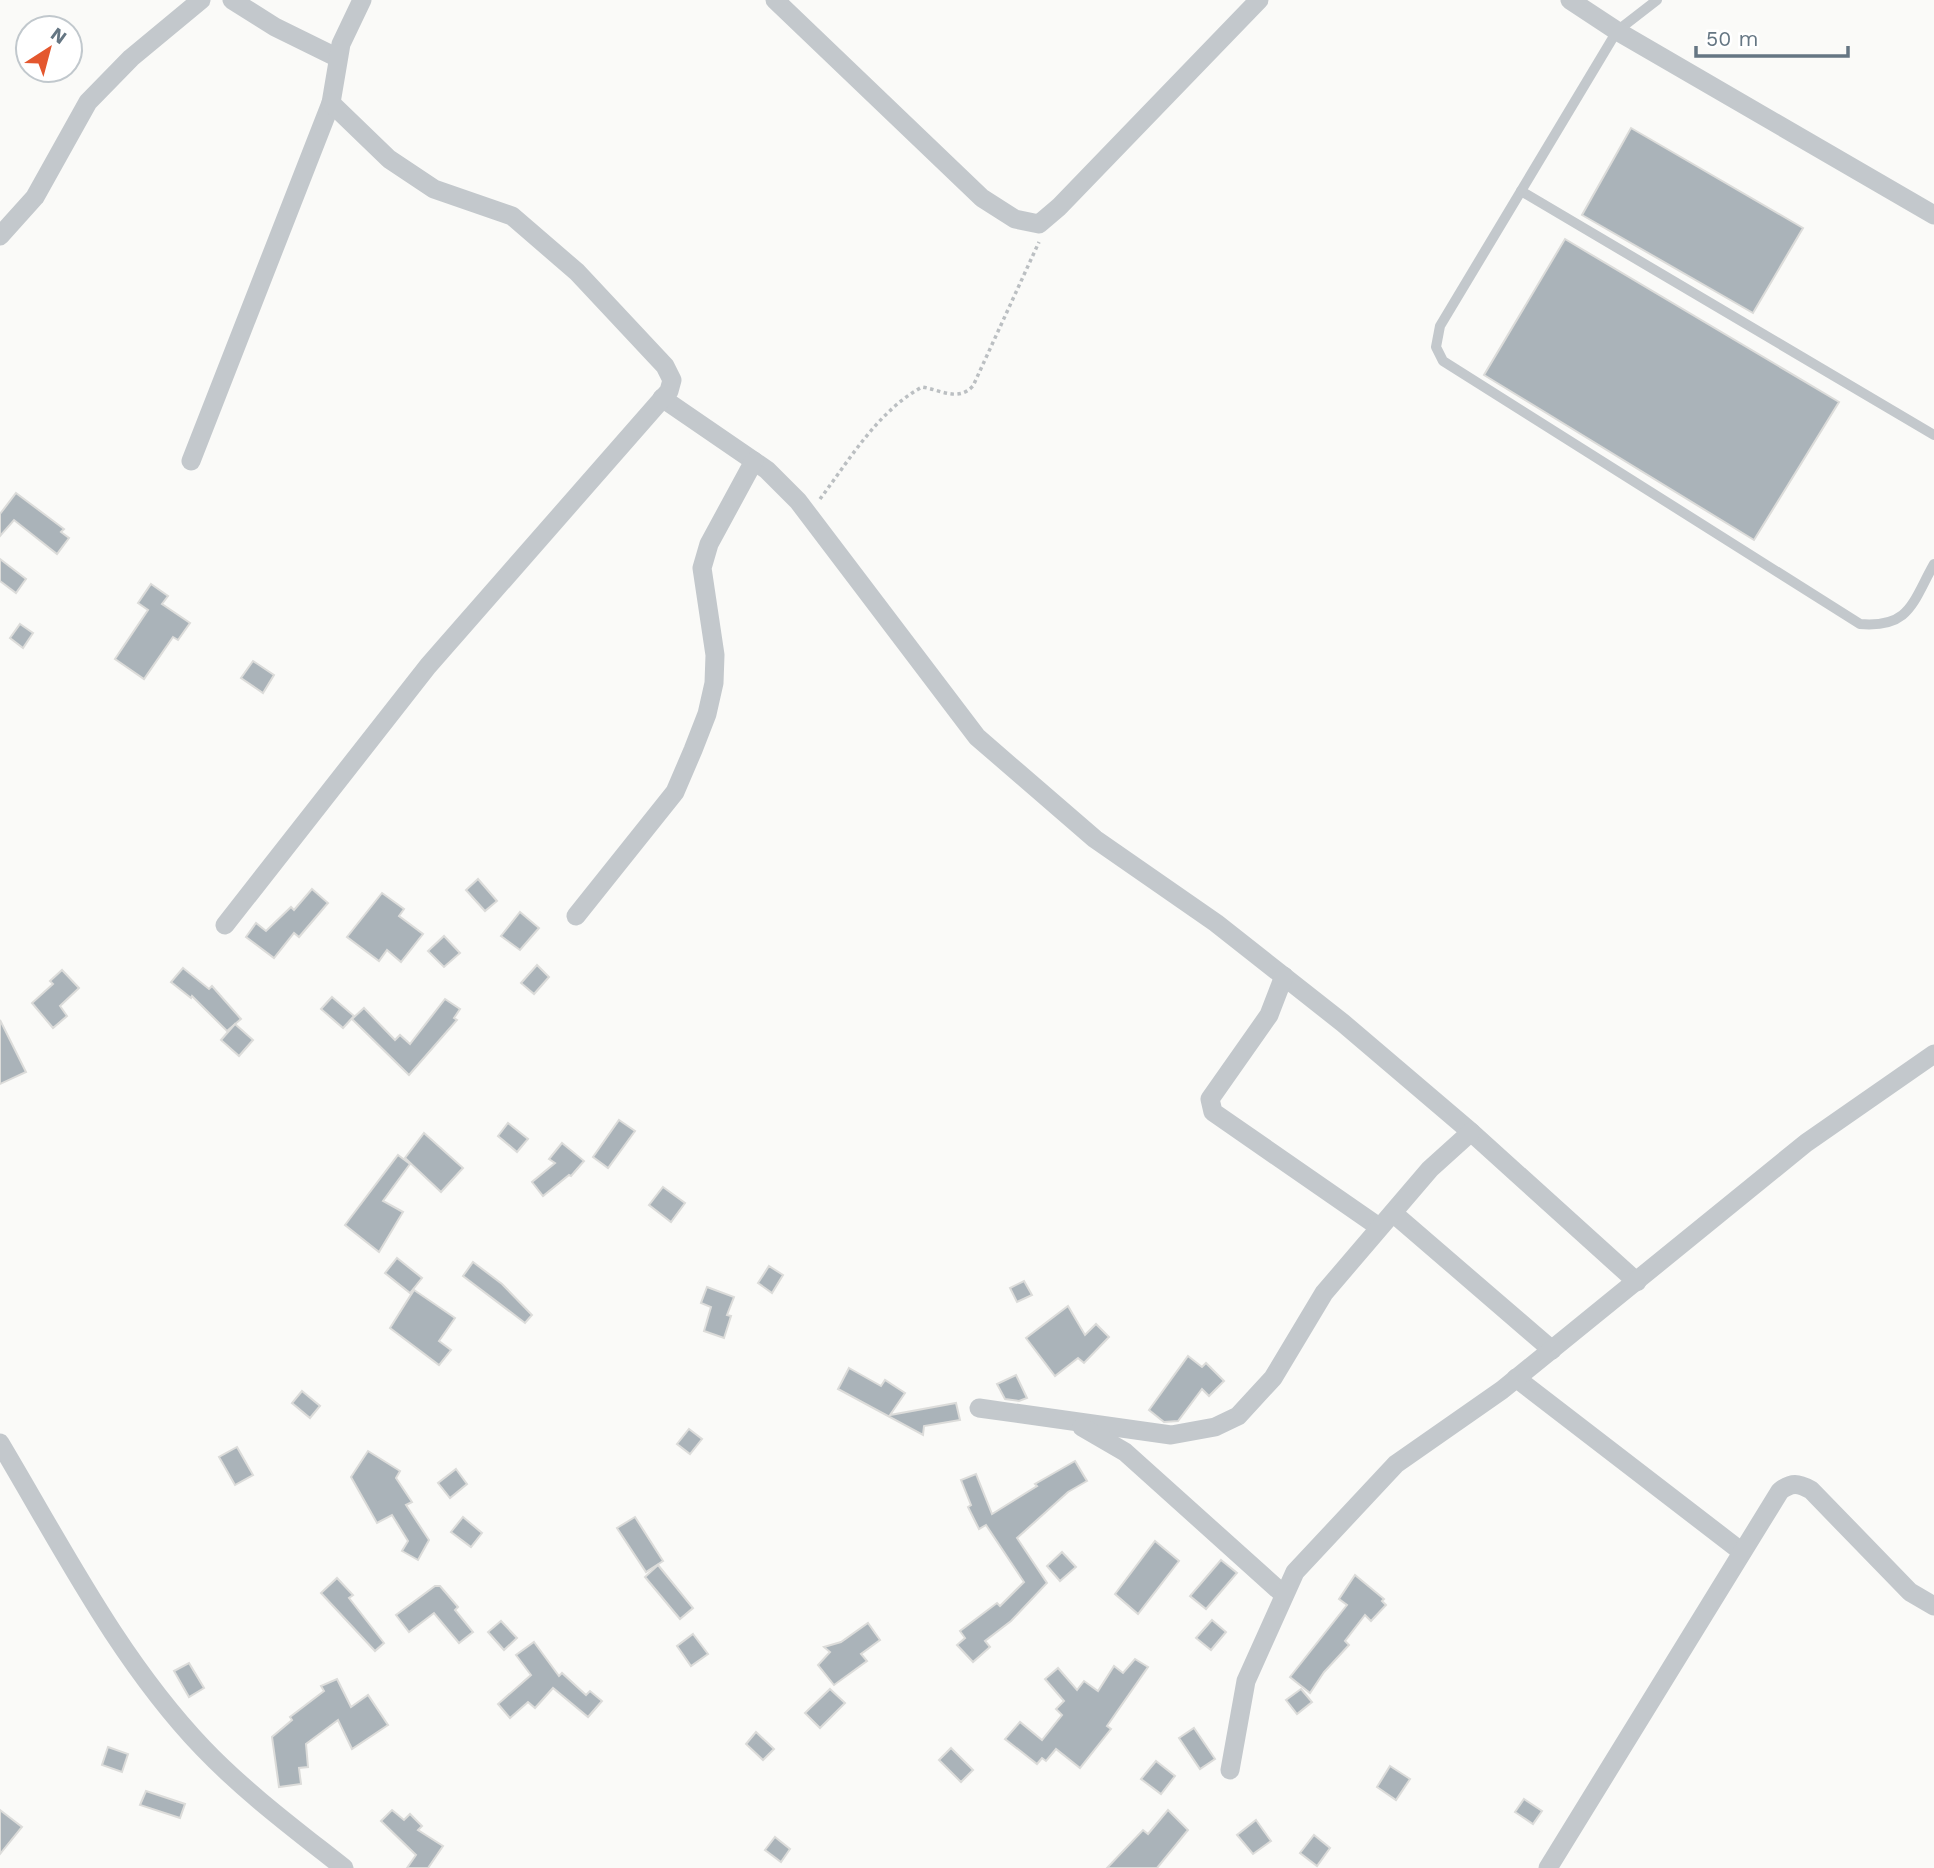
<svg xmlns="http://www.w3.org/2000/svg" width="1934" height="1868" font-family="'Work Sans',sans-serif">
	<style>
		.building { fill: #aab3b9; stroke: #dcdcda; stroke-width: 2 }
		.lines { fill: none; stroke-linecap: round; stroke-linejoin: round }
		.path { stroke: #bbbfc2; stroke-width: 3.5; stroke-dasharray: 3.5 3.5; stroke-linecap: butt }
		.lane { stroke: #c3c8cc; stroke-width: 10 }
		.street { stroke: #c3c8cc; stroke-width: 19 }
	</style>
	<rect width="100%" height="100%" fill="#fafaf8"/>
	<g class="building">
		<path d="M1631,128l172,100 -50,85 -171,-98z"/>
		<path d="M1565,239l274,163 -85,138 -270,-165z"/>
		<path d="M16,493l48,36 -3,3 8,6 -12,16 -43,-34 -14,16v-22z"/>
		<path d="M0,559l26,20 -10,14 -16,-12z"/>
		<path d="M151,584l17,12 -6,8 28,19 -12,17 -5,-3 -29,42 -29,-20 33,-49 -10,-7z"/>
		<path d="M20,624l13,9 -10,15 -13,-10z"/>
		<path d="M253,661l21,14 -11,18 -22,-15z"/>
		<path d="M478,879l19,22 -12,10 -19,-21z"/>
		<path d="M312,889l16,14 -29,34 -5,-4 -20,25 -28,-21 10,-14 10,8 25,-24 3,3z"/>
		<path d="M382,893l22,16 -5,7 24,18 -22,28 -14,-12 -8,11 -32,-24z"/>
		<path d="M520,912l19,16 -19,22 -19,-14z"/>
		<path d="M444,936l16,17 -16,14 -16,-16z"/>
		<path d="M537,965l12,12 -15,17 -13,-11z"/>
		<path d="M183,968l26,21 3,-3 29,33 -14,12 -35,-35 -1,2 -20,-16z"/>
		<path d="M62,970l17,18 -19,18 7,10 -14,12 -21,-25 21,-19 -3,-3z"/>
		<path d="M332,997l22,19 -11,12 -22,-19z"/>
		<path d="M445,999l15,10 -6,9 3,2 -48,55 -57,-56 12,-11 31,32 5,-5 10,9z"/>
		<path d="M0,1020l26,52 -26,12z"/>
		<path d="M235,1024l18,16 -14,16 -18,-16z"/>
		<path d="M619,1120l16,11 -27,37 -15,-11z"/>
		<path d="M508,1123l20,16 -11,13 -19,-16z"/>
		<path d="M424,1133l39,35 -22,24 -36,-34z"/>
		<path d="M562,1143l22,18 -13,15 -2,-1 -26,21 -11,-14 23,-19 -6,-4z"/>
		<path d="M398,1155l12,9 -27,37 20,11 -24,40 -34,-27z"/>
		<path d="M663,1187l22,16 -14,19 -22,-17z"/>
		<path d="M397,1258l25,20 -12,15 -25,-20z"/>
		<path d="M473,1262l29,22 30,31 -7,8 -62,-47z"/>
		<path d="M769,1266l14,9 -11,18 -14,-10z"/>
		<path d="M1024,1281l8,14 -15,7 -7,-14z"/>
		<path d="M707,1287l27,10 -7,18 4,1 -7,22 -20,-7 7,-24 -10,-4z"/>
		<path d="M414,1290l41,28 -16,23 12,9 -12,15 -49,-37z"/>
		<path d="M1068,1306l17,29 11,-11 13,13 -25,26 -6,-5 -23,18 -29,-38z"/>
		<path d="M1188,1356l14,11 4,-4 18,18 -15,15 -7,-7 -24,32 -14,1 -15,-12z"/>
		<path d="M849,1368l32,18 4,-6 20,13 -15,22 66,-12 4,17 -36,6 -1,9 -85,-46z"/>
		<path d="M1016,1375l11,23 -8,3 -14,-2 -8,-15z"/>
		<path d="M302,1391l18,15 -10,12 -18,-15z"/>
		<path d="M689,1429l13,10 -12,15 -13,-10z"/>
		<path d="M237,1447l16,28 -18,10 -16,-28z"/>
		<path d="M368,1451l32,20 -4,7 16,24 -6,3 23,35 -11,20 -16,-9 6,-10 -16,-26 -15,8 -26,-46z"/>
		<path d="M1075,1461l12,20 -19,11 -51,46 30,45 -36,38 -26,20 5,6 -17,15 -16,-17 8,-7 -5,-7 37,-28 3,3 24,-24 -38,-57 -7,4 -11,-22 3,-2 -10,-25 15,-6 16,40 45,-28 -2,-2z"/>
		<path d="M456,1469l11,15 -17,14 -12,-15z"/>
		<path d="M463,1517l19,16 -11,14 -20,-15z"/>
		<path d="M635,1517l28,44 -17,11 -29,-44z"/>
		<path d="M1155,1541l24,20 -41,53 -23,-20z"/>
		<path d="M1062,1552l14,15 -16,14 -13,-15z"/>
		<path d="M1221,1560l16,13 -31,36 -16,-13z"/>
		<path d="M658,1565l35,43 -13,11 -35,-42z"/>
		<path d="M1355,1575l29,24 -2,2 4,4 -15,16 -6,-6 -20,26 4,4 -25,27 -14,21 -20,-16 57,-72 -8,-6z"/>
		<path d="M337,1578l16,17 -4,3 35,45 -9,8 -54,-58z"/>
		<path d="M435,1586h5l18,21 -3,3 18,22 -14,11 -25,-30 -25,19 -13,-17z"/>
		<path d="M1212,1620l14,12 -15,18 -15,-12z"/>
		<path d="M501,1621l16,17 -13,12 -16,-18z"/>
		<path d="M868,1623l12,17 -19,14 6,7 -33,24 -16,-20 12,-13 -6,-5 17,-5z"/>
		<path d="M693,1634l15,20 -17,12 -14,-20z"/>
		<path d="M534,1642l25,34 3,-3 24,22 4,-4 12,10 -14,16 -35,-29 -18,20 -7,-6 -18,16 -12,-14 33,-29 -15,-20z"/>
		<path d="M1135,1659l13,8 -41,59 4,3 -31,39 -24,-19 -10,12 -4,-3 -5,6 -32,-25 15,-17 22,18 20,-25 -6,-6 8,-8 -19,-22 13,-11 19,22 7,-9 14,10 16,-25 9,7z"/>
		<path d="M189,1663l15,25 -15,9 -15,-26z"/>
		<path d="M337,1679l14,28 17,-12 20,30 -36,24 -14,-29 -32,24 2,23 -9,1 2,16 -22,3 -7,-50 20,-17 -2,-3 34,-26 -3,-5z"/>
		<path d="M830,1689l15,14 -25,25 -15,-15z"/>
		<path d="M1301,1689l11,13 -15,12 -11,-14z"/>
		<path d="M1194,1728l21,31 -15,10 -21,-31z"/>
		<path d="M756,1732l18,17 -11,11 -17,-16z"/>
		<path d="M108,1747l20,7 -6,18 -20,-7z"/>
		<path d="M951,1748l22,22 -12,12 -22,-22z"/>
		<path d="M1156,1761l19,15 -14,18 -20,-15z"/>
		<path d="M1390,1766l20,13 -14,21 -19,-13z"/>
		<path d="M146,1791l39,13 -5,14 -40,-13z"/>
		<path d="M1524,1799l18,12 -9,13 -18,-12z"/>
		<path d="M0,1810l22,17 -22,27z"/>
		<path d="M392,1810l12,10 6,-6 12,12 -4,4 25,16 -15,22h-21l9,-13 -35,-34z"/>
		<path d="M1168,1810l20,20 -31,38h-50l36,-38 5,4z"/>
		<path d="M1256,1820l15,21 -18,13 -16,-19z"/>
		<path d="M1314,1835l16,13 -13,18 -17,-13z"/>
		<path d="M775,1837l15,12 -9,13 -16,-12z"/>
	</g>
	<g class="lines">
		<path class="path" d="M820,499c30,-40 58,-88 102,-112 19,3 36,15 51,-1l66,-144"/>
		<g class="lane">
			<path d="M1657,0l-40,31 -177,295 -4,21 7,14 417,263c50,4 52,-21 74,-60"/>
			<path d="M1521,191l413,244"/>
		</g>
		<g class="street">
			<path d="M232,0l43,27 63,31"/>
			<path d="M775,0l207,198 33,21 24,5 20,-17 200,-207"/>
			<path d="M1570,0l47,31 317,184"/>
			<path d="M0,236l35,-39 53,-95 43,-44 70,-58"/>
			<path d="M662,398l105,72 31,31 179,236 118,102 121,84 127,100 128,109 166,150"/>
			<path d="M191,461l140,-358 10,-59 21,-44"/>
			<path d="M576,916l99,-124 18,-42 14,-36 7,-31 1,-28 -13,-87 7,-24 45,-83"/>
			<path d="M225,925l203,-259 241,-275 3,-11 -7,-14 -88,-94 -65,-56 -78,-27 -45,-30 -58,-56"/>
			<path d="M1284,976l-15,39 -59,84 3,13 166,115"/>
			<path d="M1393,1213l159,137"/>
			<path d="M1516,1378l226,174"/>
			<path d="M979,1408l192,27 44,-8 23,-11 35,-38 51,-85 106,-124 41,-37"/>
			<path d="M1082,1427l43,25 158,142"/>
			<path d="M0,1443c62,104 119,217 203,305 42,44 93,82 141,120"/>
			<path d="M1230,1770l16,-89 49,-109 101,-108 106,-74 304,-247 128,-89"/>
			<path d="M1548,1868l232,-377c12,-9 18,-8 31,-1l99,102 24,14"/>
		</g>
	</g>
	<g transform="translate(49 49) rotate(36)"><circle r="33" fill="#ffffff" stroke="#c1c8cd" stroke-width="2"/>
	<path d="M0-5L12 26L0 18L-12 26Z" fill="#e4572e"/>
	<text y="-10" font-size="19" font-weight="bold" text-anchor="middle" fill="#657683">N</text>
	</g>
	<path d="M1696 46v10h152v-10" fill="none" stroke="#657683" stroke-width="3.5"/>
	<text x="1706" y="46" font-size="21" fill="#657683" stroke="#ffffff" stroke-width="5" paint-order="stroke">50 m</text>
</svg>
